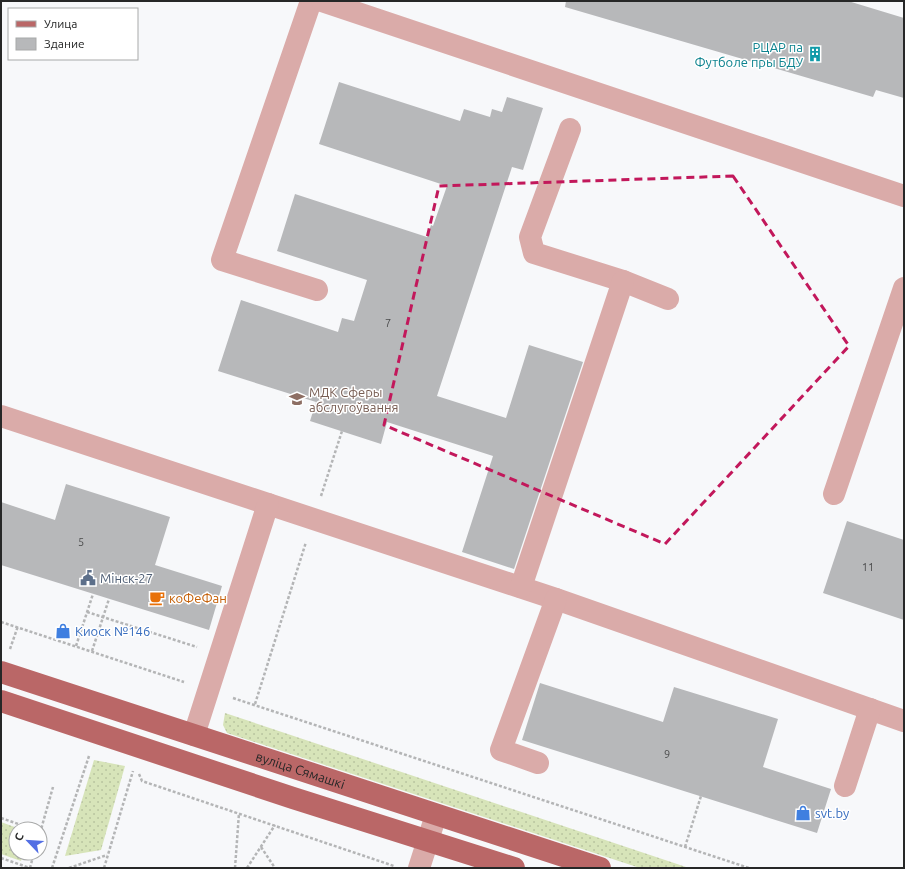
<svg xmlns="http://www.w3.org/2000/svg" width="905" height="869" font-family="Ubuntu,sans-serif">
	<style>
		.grass { fill: url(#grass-dots) }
		.building { fill: #b7b8ba }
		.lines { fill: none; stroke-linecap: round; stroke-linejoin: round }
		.path { stroke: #b4b5b6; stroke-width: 2.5; stroke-dasharray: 3 2; stroke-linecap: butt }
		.minor { stroke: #daaba9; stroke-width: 22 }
		.major { stroke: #ba6767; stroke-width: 22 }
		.marked { fill: none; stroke: #c2185b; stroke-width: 3; stroke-dasharray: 8 5; stroke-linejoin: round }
		.labels { text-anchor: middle; stroke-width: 3; stroke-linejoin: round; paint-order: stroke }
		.number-label { font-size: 11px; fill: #4a4b4c }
		.culture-label { font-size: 13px; fill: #0d838f; stroke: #fff; text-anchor: end }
		.education-label { font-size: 13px; fill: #785e54; stroke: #fff; text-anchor: start }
		.service-label { font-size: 13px; fill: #4e5e75; stroke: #fff; text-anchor: start }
		.food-label { font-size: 13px; fill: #c56008; stroke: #fff; text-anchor: start }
		.shop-label { font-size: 13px; fill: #366cbe; stroke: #fff; text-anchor: start }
		.street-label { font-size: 13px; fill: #262727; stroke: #fff }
	</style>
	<defs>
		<pattern id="grass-dots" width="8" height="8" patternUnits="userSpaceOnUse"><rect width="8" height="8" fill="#d7e4b9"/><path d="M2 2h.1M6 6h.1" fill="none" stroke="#b8c49f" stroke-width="1.8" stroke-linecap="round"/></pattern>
	</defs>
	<rect width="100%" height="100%" fill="#f7f8fa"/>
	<g class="grass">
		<path d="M225,713l464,155h-49l-413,-135 -4,-8z"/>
		<path d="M94,760l31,6 -24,84 -36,6z"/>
		<path d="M1,822l19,7h-4v24h7l-2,8 -20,-7z"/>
	</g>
	<g class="building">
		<path d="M566,1h282l56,17v80l-28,-8 -3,7 -308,-90z"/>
		<path d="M339,82l121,39 4,-12 26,8 2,-8 10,3 5,-15 36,11 -20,62 -11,-3 -75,229 69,22 23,-73 54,17 -69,207 -52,-17 31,-96 -106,-34 -6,22 -71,-23 6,-19 -98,-31 23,-71 97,32 4,-14 12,3 13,-41 -90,-29 18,-57 132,43 4,-12 2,1 14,-40 -128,-42z"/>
		<path d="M66,484l104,33 -15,48 67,21 -13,44 -208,-65v-63l54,18z"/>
		<path d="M847,521l57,19v80l-81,-27z"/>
		<path d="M540,683l123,39 11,-35 104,32 -15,48 68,22 -14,44 -295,-93z"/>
	</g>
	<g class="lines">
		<g class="path">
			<path d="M321,496l21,-65"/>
			<path d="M87,612l110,35"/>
			<path d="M1,622l183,60"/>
			<path d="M76,646l17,-52"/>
			<path d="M10,649l8,-23"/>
			<path d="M92,651l17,-52"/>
			<path d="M233,698l516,170"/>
			<path d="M255,704l51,-162"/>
			<path d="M139,774l3,7 252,85"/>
			<path d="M1,818l32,11"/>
			<path d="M40,833l13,-46"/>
			<path d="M261,847l14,21"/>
			<path d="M685,847l16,-51"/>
			<path d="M1,858l29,10"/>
			<path d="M30,868l4,-15"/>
			<path d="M52,868l37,-112"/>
			<path d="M69,868l38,-13"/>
			<path d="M104,868l29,-97"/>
			<path d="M235,868l4,-55"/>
			<path d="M247,868l28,-43"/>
		</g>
		<g class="minor">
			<path d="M311,1l-89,259 95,30"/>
			<path d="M322,1l582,195"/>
			<path d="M570,129l-40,108 4,16 89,28 45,18"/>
			<path d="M1,416l555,183 348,122"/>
			<path d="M834,494l70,-206"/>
			<path d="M521,587l102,-306"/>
			<path d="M194,735l74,-231"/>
			<path d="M538,763l-37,-13 55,-151"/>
			<path d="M845,786l25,-77"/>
			<path d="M419,868l17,-53"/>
		</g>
		<g class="major">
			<path id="s1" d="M1,672l599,196"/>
			<path d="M1,701l292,97 221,70"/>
		</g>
	</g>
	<path class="marked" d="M733,176l116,170 -184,198 -281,-119 55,-239z"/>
	<defs>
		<symbol id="building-bare" viewBox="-9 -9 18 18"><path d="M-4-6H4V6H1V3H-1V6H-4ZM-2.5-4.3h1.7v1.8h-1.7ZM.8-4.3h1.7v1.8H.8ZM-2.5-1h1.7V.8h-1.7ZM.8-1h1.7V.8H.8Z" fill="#0f9aa8" stroke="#fff" stroke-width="2.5" paint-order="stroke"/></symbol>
		<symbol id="university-bare" viewBox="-9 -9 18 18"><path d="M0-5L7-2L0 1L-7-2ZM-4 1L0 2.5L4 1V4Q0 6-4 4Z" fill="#8d6e63" stroke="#fff" stroke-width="2.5" paint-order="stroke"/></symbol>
		<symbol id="civic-bare" viewBox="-9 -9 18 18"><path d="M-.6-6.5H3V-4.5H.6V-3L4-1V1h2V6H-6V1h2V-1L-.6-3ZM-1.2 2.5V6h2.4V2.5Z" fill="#5c6f8a" stroke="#fff" stroke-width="2.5" paint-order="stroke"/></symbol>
		<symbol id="cafe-bare" viewBox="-9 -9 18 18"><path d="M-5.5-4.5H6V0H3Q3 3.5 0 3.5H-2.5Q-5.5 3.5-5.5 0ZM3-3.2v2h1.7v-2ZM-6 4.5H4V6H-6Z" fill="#e8710a" stroke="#fff" stroke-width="2.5" paint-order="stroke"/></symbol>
		<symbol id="shop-bare" viewBox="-9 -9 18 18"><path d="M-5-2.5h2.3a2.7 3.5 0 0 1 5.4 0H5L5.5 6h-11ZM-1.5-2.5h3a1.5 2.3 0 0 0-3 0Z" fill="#3f7fe0" stroke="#fff" stroke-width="2.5" paint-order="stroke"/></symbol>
	</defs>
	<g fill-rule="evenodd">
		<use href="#building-bare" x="804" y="43" width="22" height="22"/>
		<use href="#university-bare" x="286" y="388" width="22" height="22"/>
		<use href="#civic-bare" x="77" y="567" width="22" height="22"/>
		<use href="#cafe-bare" x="146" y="587" width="22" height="22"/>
		<use href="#shop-bare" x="52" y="620" width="22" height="22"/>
		<use href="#shop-bare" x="792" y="802" width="22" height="22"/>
	</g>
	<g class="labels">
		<g class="number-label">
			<text x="388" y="327">7</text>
			<text x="81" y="546">5</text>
			<text x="868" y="571">11</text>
			<text x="667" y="758">9</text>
		</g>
		<g class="culture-label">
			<text x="803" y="52">РЦАР па<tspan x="803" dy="15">Футболе пры БДУ</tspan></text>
		</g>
		<g class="education-label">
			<text x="309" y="397">МДК Сферы<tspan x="309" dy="15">абслугоўвання</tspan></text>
		</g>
		<g class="service-label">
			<text x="100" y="583">Мінск-27</text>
		</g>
		<g class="food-label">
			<text x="169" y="603">коФеФан</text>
		</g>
		<g class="shop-label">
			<text x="75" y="636">Киоск №146</text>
			<text x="815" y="818">svt.by</text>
		</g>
		<g class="street-label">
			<text dy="5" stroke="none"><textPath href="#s1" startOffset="315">вуліца Сямашкі</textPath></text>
		</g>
	</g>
	<rect width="905" height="869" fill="none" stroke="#262727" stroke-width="4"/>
	<rect x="8" y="8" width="130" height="52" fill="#ffffff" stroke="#a8a9a9"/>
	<rect x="16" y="21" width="20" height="6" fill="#ba6767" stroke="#a8a9a9"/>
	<text x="44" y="28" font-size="12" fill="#262727">Улица</text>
	<rect x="16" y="38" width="20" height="12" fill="#b7b8ba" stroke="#a8a9a9"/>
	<text x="44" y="48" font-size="12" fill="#262727">Здание</text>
	<g transform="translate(28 841) rotate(295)"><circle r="19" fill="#ffffff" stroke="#a8a9a9"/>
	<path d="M0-3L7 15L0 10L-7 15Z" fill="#536fe4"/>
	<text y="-6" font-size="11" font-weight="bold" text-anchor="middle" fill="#262727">С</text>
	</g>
</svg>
